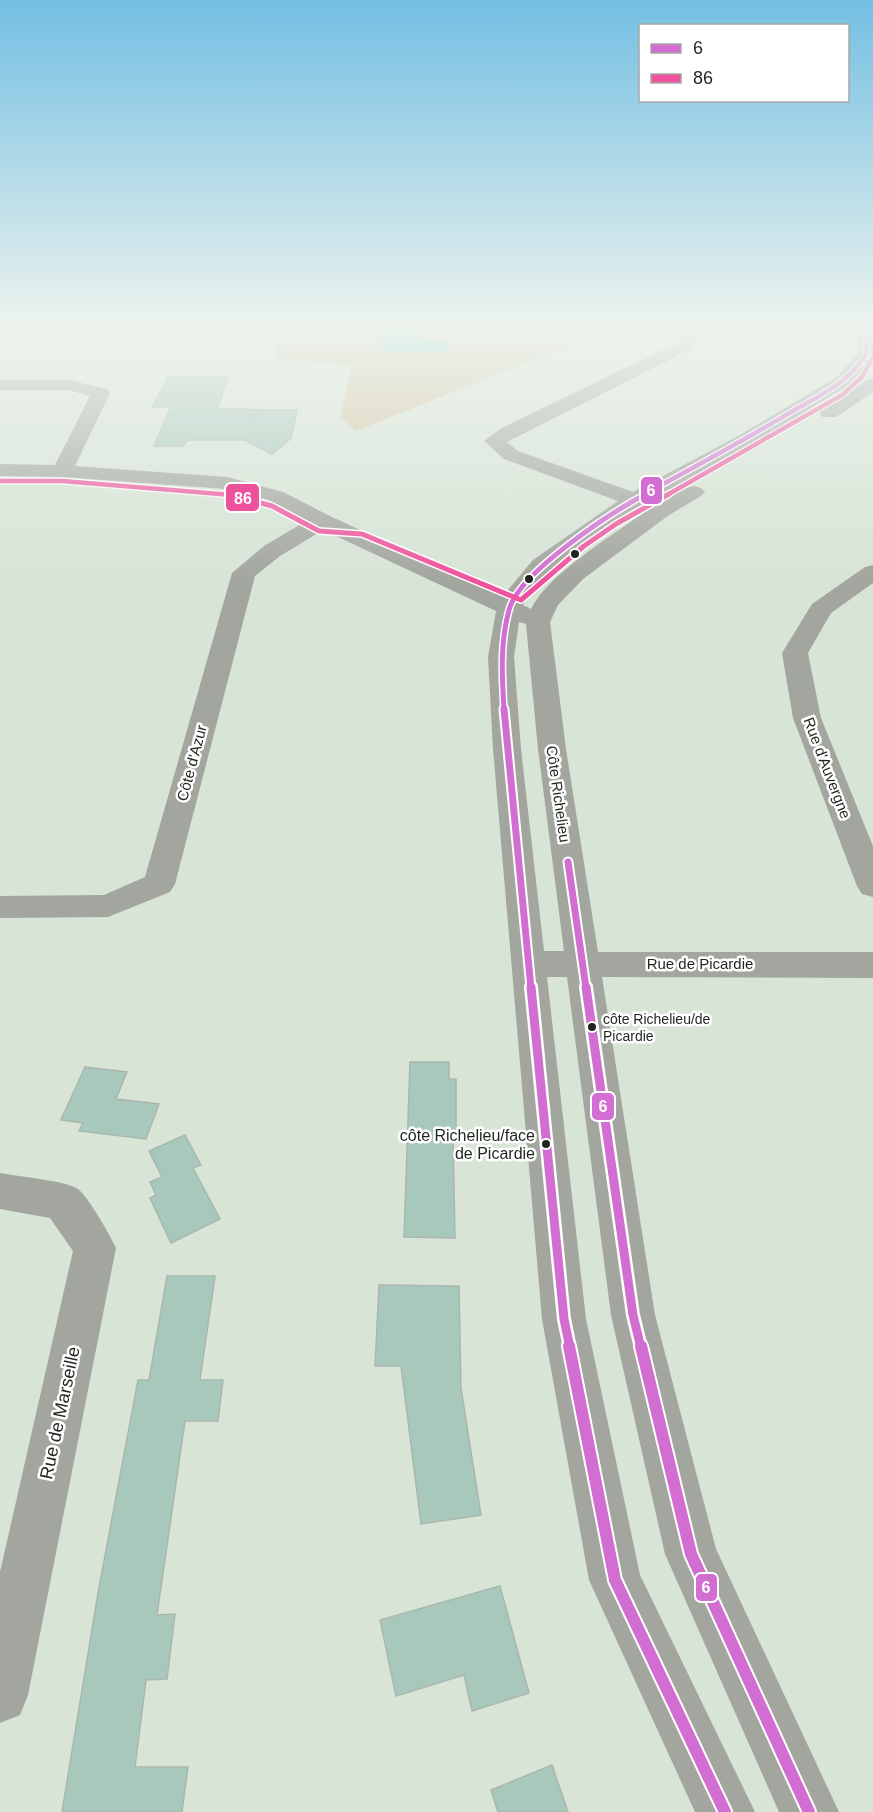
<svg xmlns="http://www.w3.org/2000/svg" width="873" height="1812" font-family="Arial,sans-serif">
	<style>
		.green { fill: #d3c29d }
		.water { fill: #63cfdc }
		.building { fill: #a8c8bc; stroke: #aab7af; stroke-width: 1.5 }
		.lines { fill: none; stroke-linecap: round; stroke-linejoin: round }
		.minor { fill: #a3a59f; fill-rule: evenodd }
		.bus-1-far4-casing { stroke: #fff; stroke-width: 7 }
		.bus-1-far3-casing { stroke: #fff; stroke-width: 8 }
		.bus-1-far2-casing { stroke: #fff; stroke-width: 11 }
		.bus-1-far1-casing { stroke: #fff; stroke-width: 14 }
		.bus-1-casing { stroke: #fff; stroke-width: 16 }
		.bus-2-far1-casing { stroke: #fff; stroke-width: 7 }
		.bus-2-casing { stroke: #fff; stroke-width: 8 }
		.bus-1-far4 { stroke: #d26ed2; stroke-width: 4.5 }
		.bus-1-far3 { stroke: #d26ed2; stroke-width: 5 }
		.bus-1-far2 { stroke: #d26ed2; stroke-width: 7 }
		.bus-1-far1 { stroke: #d26ed2; stroke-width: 9 }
		.bus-1 { stroke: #d26ed2; stroke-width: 12 }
		.bus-2-far1 { stroke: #ef529d; stroke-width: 4.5 }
		.bus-2 { stroke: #ef529d; stroke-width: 5 }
		.bus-dot { fill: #1e261d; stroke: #fff; stroke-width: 2 }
		.labels { text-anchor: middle; stroke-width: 5; stroke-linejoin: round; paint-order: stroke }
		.bus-label { font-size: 14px; fill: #1e261d; stroke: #fff; text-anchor: start }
		.street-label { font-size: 15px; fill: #1e261d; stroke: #fff }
		.near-bus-label { font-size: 16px; fill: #1e261d; stroke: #fff; text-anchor: end }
		.near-street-label { font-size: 18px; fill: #1e261d; stroke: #fff }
		.line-badge { stroke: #fff; stroke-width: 2 }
		.badge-label { font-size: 16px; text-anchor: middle; font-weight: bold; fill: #fff }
	</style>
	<rect width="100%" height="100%" fill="#d7e4d6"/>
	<path class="green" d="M272,328h330v2l-14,8 -232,93 -16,-14 12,-51 -75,-8z"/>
	<path class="water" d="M384,328h34l-1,12 32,1 -4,11h-63z"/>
	<g class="building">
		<path d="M168,377h60l-11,32 80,1 -6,28 -19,16 -27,-14h-58l-4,6h-29l17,-39h-19z"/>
		<path d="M410,1062h39v17h7v57h-3l2,102 -51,-1z"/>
		<path d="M85,1067l42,5 -11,27 43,5 -13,35 -67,-8 4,-8 -22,-3z"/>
		<path d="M185,1135l16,30 -8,3 27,51 -49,24 -21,-45 6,-3 -6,-13 12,-5 -13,-26z"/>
		<path d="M167,1276h48l-15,104h23l-5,41h-33l-28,194 18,-1 -8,65 -21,1 -11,87h53l-6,45h-120l36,-219 40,-213h11z"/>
		<path d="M379,1285l80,1 2,102 20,127 -60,9 -20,-158h-26z"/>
		<path d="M500,1586l29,107 -57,18 -8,-36 -68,21 -16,-76z"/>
		<path d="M552,1765l16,47h-70l-7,-22z"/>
	</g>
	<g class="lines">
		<g class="minor">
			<path d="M683,328h16l1,3 -11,19 -182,92 11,9 115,41 105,-56 99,-59 20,-22 2,-9 -2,-10 -6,-8h17l5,7v22l-24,28 -97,59 -100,55 5,4 30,-15 7,-2 7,2 4,4 -4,4 -32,19 -86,64 -25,26 -8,17 16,127 32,203h275v26l-271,-1 53,338 61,234 123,263h-60l-114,-258 -54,-239 -44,-338h-20l39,342 54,256 115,237h-60l-106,-232 -47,-261 -49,-570 -5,-92 8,-46 -173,-81 -43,26 -25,20 -80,308 -5,8 -62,25 -108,1v-22l104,-1 41,-18 87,-304 32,-27 42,-25 -37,-21 -43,-11 -164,-12 -62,-1v-12l55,1 35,-69 -22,-6h-68v-10h68l39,9 3,4 -35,73 152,11 56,15 47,24 173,80 30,-36 85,-59 -114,-42 -20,-18 16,-12 177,-86 7,-12zM636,508l10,3c-33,24 -98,63 -115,98l-8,-4c23,-43 74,-69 113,-97zM519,622l7,2 12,125 26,202h-20l-23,-202 -7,-92z"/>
			<path d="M873,379v13l-37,25h-14l-2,-4 2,-4 45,-29z"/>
			<path d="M873,565v18l-42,30 -23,40 13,65 52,128v51l-11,-3 -5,-8 -64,-168 -11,-65 30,-49 53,-37z"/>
			<path d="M0,1173c16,3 67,8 78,16 11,9 32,46 38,59l-88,447 -8,20 -20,8v-151l73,-321 -23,-33 -50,-9z"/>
		</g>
		<defs>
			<path id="bus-1-far4" d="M643,495c50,-27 100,-54 148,-83 26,-15 57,-29 73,-55 6,-10 2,-21 -5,-29"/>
			<path id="bus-1-far3" d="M504,710c-2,-34 -4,-67 5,-100 9,-37 103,-98 137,-116"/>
			<g id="bus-1-far2">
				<path d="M504,709l27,279"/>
				<path d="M568,862l18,126"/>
			</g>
			<g id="bus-1-far1">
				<path d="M531,987l33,332 6,29"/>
				<path d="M586,987l47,328 8,33"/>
			</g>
			<g id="bus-1">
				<path d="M569,1346l46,234 110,232"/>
				<path d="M641,1346l50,208 118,258"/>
			</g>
			<g id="bus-2-far1">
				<path d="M0,481h62l170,14"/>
				<path d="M667,495l175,-100 20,-18 11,-20"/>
			</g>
			<path id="bus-2" d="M227,494l45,12 47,25 43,3 159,66 63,-54 32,-22 53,-30"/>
		</defs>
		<use href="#bus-1-far4" class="bus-1-far4-casing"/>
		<use href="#bus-1-far3" class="bus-1-far3-casing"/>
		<use href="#bus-1-far2" class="bus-1-far2-casing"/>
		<use href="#bus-1-far1" class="bus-1-far1-casing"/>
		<use href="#bus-1" class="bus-1-casing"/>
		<use href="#bus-2-far1" class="bus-2-far1-casing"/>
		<use href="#bus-2" class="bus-2-casing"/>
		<use href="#bus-1-far4" class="bus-1-far4"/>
		<use href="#bus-1-far3" class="bus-1-far3"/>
		<use href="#bus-1-far2" class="bus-1-far2"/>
		<use href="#bus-1-far1" class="bus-1-far1"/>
		<use href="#bus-1" class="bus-1"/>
		<use href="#bus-2-far1" class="bus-2-far1"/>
		<use href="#bus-2" class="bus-2"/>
	</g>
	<linearGradient id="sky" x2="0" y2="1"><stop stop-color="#73bfe3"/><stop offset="0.56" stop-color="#edf3ed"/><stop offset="1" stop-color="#edf3ed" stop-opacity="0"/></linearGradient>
	<rect width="873" height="582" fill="url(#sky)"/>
	<g class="bus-dot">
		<circle cx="575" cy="554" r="5"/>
		<circle cx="529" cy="579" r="5"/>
		<circle cx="592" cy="1027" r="5"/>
		<circle cx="546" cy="1144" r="5"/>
	</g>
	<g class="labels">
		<g class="bus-label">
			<text x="603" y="1024">côte Richelieu/de<tspan x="603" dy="17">Picardie</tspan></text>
		</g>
		<g class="street-label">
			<text transform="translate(192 763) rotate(-75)" y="5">Côte d'Azur</text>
			<text transform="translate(827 768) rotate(69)" y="5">Rue d'Auvergne</text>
			<text transform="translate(558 794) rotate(82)" y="5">Côte Richelieu</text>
			<text x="700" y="969">Rue de Picardie</text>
		</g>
		<g class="near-bus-label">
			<text x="535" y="1141">côte Richelieu/face<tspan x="535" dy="18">de Picardie</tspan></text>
		</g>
		<g class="near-street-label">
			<text transform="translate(60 1413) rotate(-78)" y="6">Rue de Marseille</text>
		</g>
	</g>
	<g class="line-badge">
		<rect x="640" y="476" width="23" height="29" rx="6" fill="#d26ed2"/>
		<rect x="225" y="483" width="35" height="29" rx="6" fill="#ef529d"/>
		<rect x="591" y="1092" width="24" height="29" rx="6" fill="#d26ed2"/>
		<rect x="695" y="1573" width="23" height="29" rx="6" fill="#d26ed2"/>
	</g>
	<g class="badge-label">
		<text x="651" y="496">6</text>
		<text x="243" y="504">86</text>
		<text x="603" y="1112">6</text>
		<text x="706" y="1593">6</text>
	</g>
	<rect x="639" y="24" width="210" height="78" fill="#ffffff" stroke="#a5a8a5" stroke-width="1.5"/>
	<rect x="651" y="44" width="30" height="9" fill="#d26ed2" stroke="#a5a8a5" stroke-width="1.5"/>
	<text x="693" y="54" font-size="18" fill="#1e261d">6</text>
	<rect x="651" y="74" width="30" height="9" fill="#ef529d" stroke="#a5a8a5" stroke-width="1.5"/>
	<text x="693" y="84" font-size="18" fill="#1e261d">86</text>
</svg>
